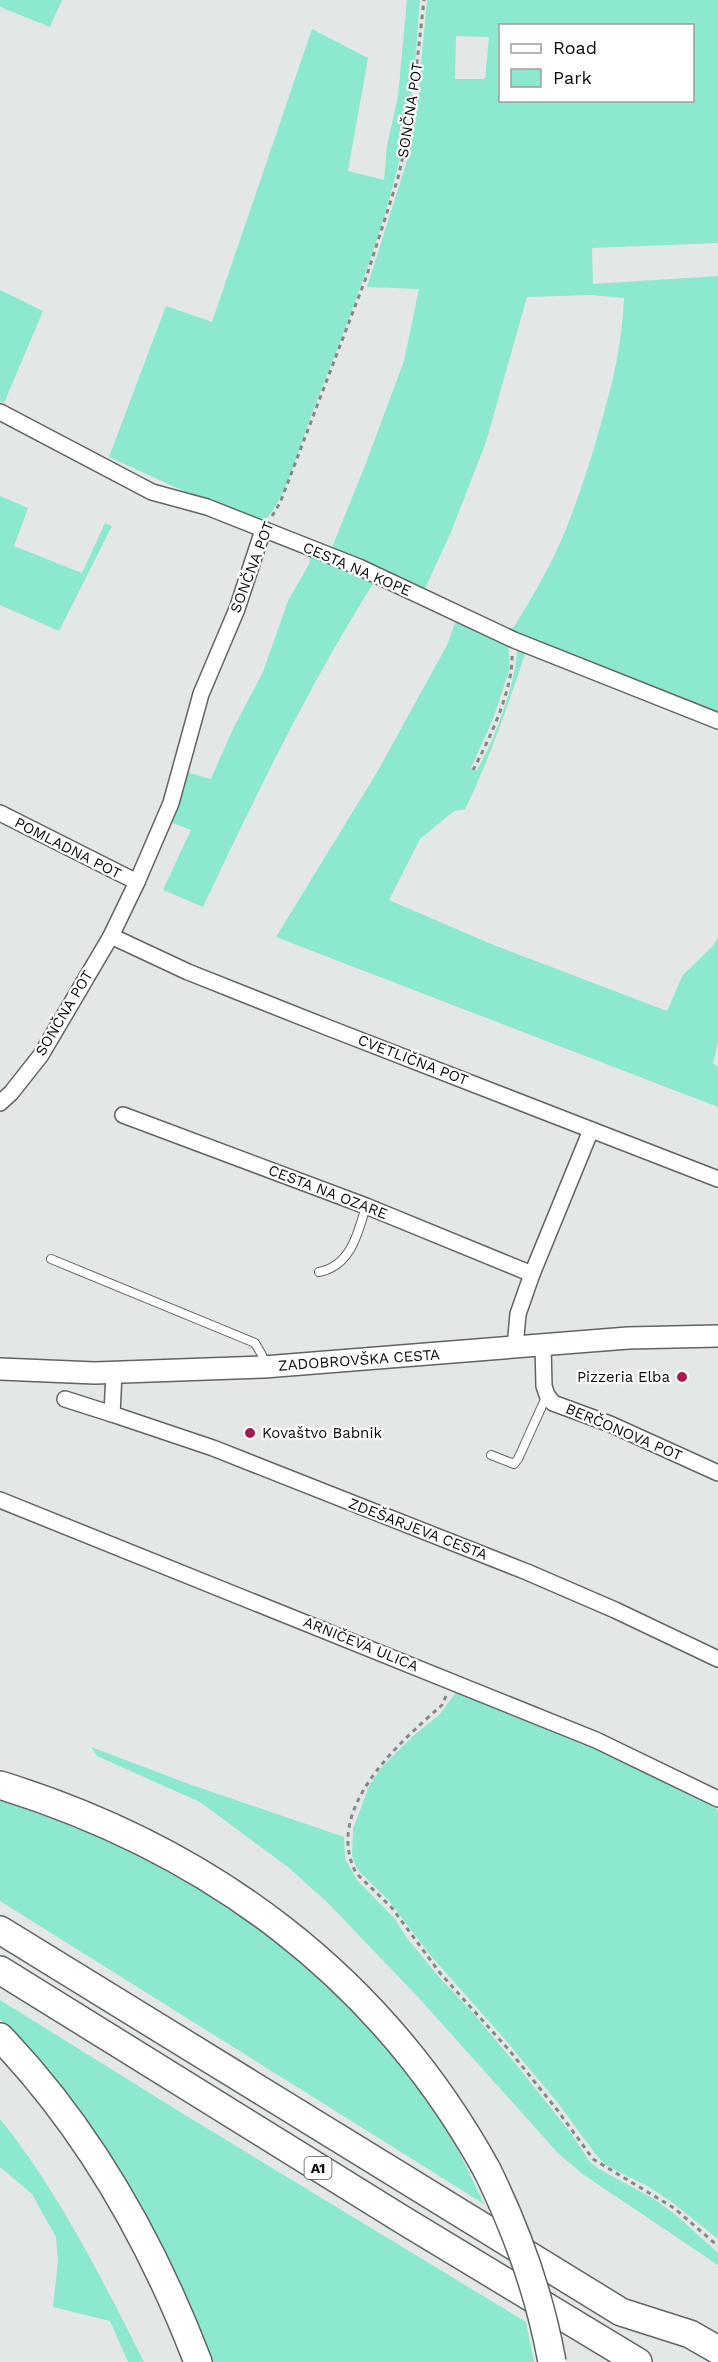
<svg xmlns="http://www.w3.org/2000/svg" width="718" height="2362" font-family="'Work Sans',sans-serif">
	<style>
		.green { fill: #8ce8cf; fill-rule: evenodd }
		.lines { fill: none; stroke-linecap: round; stroke-linejoin: round }
		.lane-casing { stroke: #616463; stroke-width: 10 }
		.street-casing { stroke: #616463; stroke-width: 18 }
		.secondary-casing { stroke: #616463; stroke-width: 24 }
		.highway-casing { stroke: #616463; stroke-width: 30 }
		.path { stroke: #848886; stroke-width: 3; stroke-dasharray: 4.5 4.5; stroke-linecap: butt }
		.lane { stroke: #fff; stroke-width: 8 }
		.street { stroke: #fff; stroke-width: 15 }
		.secondary { stroke: #fff; stroke-width: 21 }
		.highway { stroke: #fff; stroke-width: 27 }
		.highway-bridge-casing { stroke: #616463; stroke-width: 30; stroke-linecap: butt }
		.highway-bridge { stroke: #fff; stroke-width: 27 }
		.poi-dot { fill: #aa1951; stroke: #fff; stroke-width: 2 }
		.labels { text-anchor: middle; stroke-width: 4.5; stroke-linejoin: round; paint-order: stroke }
		.shield { fill: #fff; stroke: #545554; stroke-width: 1.5 }
		.shield-label { font-size: 14px; font-weight: bold; fill: #0a0c0b }
		.street-label { font-size: 15px; fill: #0a0c0b; stroke: #fff }
		.poi-label { font-size: 15px; fill: #0a0c0b; stroke: #fff; text-anchor: end }
	</style>
	<rect width="100%" height="100%" fill="#e3e7e5"/>
	<g class="green">
		<path d="M0,0h62l-12,27 -50,-20z"/>
		<path d="M407,0h13c-4,47 -6,94 -16,140 -20,94 -58,187 -93,276 -11,29 -25,83 -46,104h-7l-72,-28 -77,-35 57,-151 46,16 100,-293 56,29 -20,113 36,9 3,-34 11,-50z"/>
		<path d="M427,0h291v243l-126,5 1,36 125,-8v440l-212,-87 8,-2c19,-31 38,-63 52,-98 14,-35 26,-72 36,-109 12,-42 20,-78 22,-122l-32,-3 -65,2 -41,145 -35,90 -27,59 -93,-41 35,-87 38,-102 15,-72 -52,-2 40,-126 10,-53zM500,26h192v74h-192zM456,36l33,1 -4,42h-30z"/>
		<path d="M0,290l43,21 -39,92 -4,-2z"/>
		<path d="M0,496l28,12 -14,38 68,27 23,-50 7,3 -53,105 -59,-26z"/>
		<path d="M311,552l65,27c-66,104 -120,216 -173,328l-40,-17 28,-60 -21,-8 15,-50 26,7 21,-48 31,-59 25,-71 21,-37z"/>
		<path d="M457,618l51,25 2,25 -17,51 -22,49 5,3c17,-25 42,-94 41,-124l9,4c-18,54 -36,107 -61,158l-11,2 -34,28 -31,61 102,44 176,67 16,-36 30,-29 5,-9v105l-5,22 5,2v41l-442,-170 103,-168 68,-124z"/>
		<path d="M457,1691l123,50 129,62 9,7v429l-45,-36 -24,-16 -43,-22 -9,-9 -39,-53 -55,-66 -72,-81 -42,-55 -32,-32 -5,-13 1,-27 16,-43 13,-19 30,-30 28,-23z"/>
		<path d="M91,1747l98,37 155,53 1,22 12,21 38,39 12,19 31,38 34,36 47,56 51,64 20,30 9,7 55,30 23,17 41,37v12l-134,-90 -26,-22 -140,-156 -89,-93 -41,-37 -88,-65 -103,-46z"/>
		<path d="M0,1799c46,16 91,33 136,54 101,48 195,123 264,212 12,15 26,30 36,46 19,30 33,62 48,93l-484,-303z"/>
		<path d="M0,2000l185,115 341,207 8,40h-322l-33,-83 -68,-123 -61,-85 -50,-52z"/>
		<path d="M0,2119c59,73 102,160 144,243h-16l-18,-41 -57,-14 5,-46 -2,-24 -24,-43 -32,-27z"/>
	</g>
	<g class="lines">
		<defs>
			<g id="lane">
				<path d="M51,1259l204,84 7,12 2,11"/>
				<path d="M319,1272c32,-6 39,-39 47,-66"/>
				<path d="M491,1455l23,9 4,-5 29,-64"/>
			</g>
			<g id="street">
				<path d="M0,412l152,80 55,15 152,60 155,73 204,81"/>
				<path d="M0,813l137,69"/>
				<path d="M111,936l77,36 141,56 389,151"/>
				<path d="M0,1103l11,-10 30,-38 70,-119 26,-54 34,-79 30,-109 36,-85 26,-79"/>
				<path d="M123,1115l243,91 166,68"/>
				<path d="M543,1344l1,42 3,9 6,8 57,21 108,49"/>
				<path d="M515,1347l3,-33 14,-40 59,-144"/>
				<path d="M114,1373l-2,41 101,34 314,124 88,38 103,49"/>
				<path d="M65,1399l47,15"/>
				<path d="M0,1500l596,240 122,59"/>
			</g>
			<path id="secondary" d="M0,1369l95,4 169,-6 364,-29 90,-2"/>
			<g id="highway">
				<path d="M0,1785c210,65 380,191 487,385"/>
				<path d="M0,1930l621,382 69,22 28,16"/>
				<path d="M0,1970l403,250 235,142"/>
				<path d="M0,2037c89,93 152,205 198,325"/>
			</g>
		</defs>
		<use href="#lane" class="lane-casing"/>
		<use href="#street" class="street-casing"/>
		<use href="#secondary" class="secondary-casing"/>
		<use href="#highway" class="highway-casing"/>
		<g class="path">
			<path d="M272,516l8,-13 87,-228 31,-97 12,-53 14,-125"/>
			<path d="M473,770c16,-30 40,-80 39,-114"/>
			<path d="M446,1696l-4,9c-43,38 -119,104 -86,168l36,35 48,65 69,77 49,61 35,48 81,49 44,38"/>
		</g>
		<use href="#lane" class="lane"/>
		<use href="#street" class="street"/>
		<use href="#secondary" class="secondary"/>
		<use href="#highway" class="highway"/>
		<defs>
			<path id="highway-bridge" d="M487,2170c30,61 53,125 65,192"/>
		</defs>
		<use href="#highway-bridge" class="highway-bridge-casing"/>
		<use href="#highway-bridge" class="highway-bridge"/>
	</g>
	<g class="poi-dot">
		<circle cx="682" cy="1377" r="6"/>
		<circle cx="250" cy="1433" r="6"/>
	</g>
	<g class="labels">
		<rect class="shield" x="304.5" y="2157" width="27" height="22" rx="4.5"/>
		<g class="shield-label">
			<text x="318" y="2173">A1</text>
		</g>
		<g class="street-label">
			<text transform="translate(410 110) rotate(-81)" y="5">SONČNA POT</text>
			<text transform="translate(252 567) rotate(-69)" y="5">SONČNA POT</text>
			<text transform="translate(357 569) rotate(23)" y="5">CESTA NA KOPE</text>
			<text transform="translate(68 848) rotate(27)" y="5">POMLADNA POT</text>
			<text transform="translate(64 1013) rotate(-59)" y="5">SONČNA POT</text>
			<text transform="translate(413 1060) rotate(21)" y="5">CVETLIČNA POT</text>
			<text transform="translate(328 1192) rotate(21)" y="5">CESTA NA OZARE</text>
			<text transform="translate(359 1360) rotate(-4)" y="5">ZADOBROVŠKA CESTA</text>
			<text transform="translate(624 1432) rotate(23)" y="5">BERČONOVA POT</text>
			<text transform="translate(418 1529) rotate(21)" y="5">ZDEŠARJEVA CESTA</text>
			<text transform="translate(361 1644) rotate(22)" y="5">ARNIČEVA ULICA</text>
		</g>
		<g class="poi-label">
			<text x="670" y="1382">Pizzeria Elba</text>
			<text x="262" y="1438" text-anchor="start">Kovaštvo Babnik</text>
		</g>
	</g>
	<rect x="499" y="24" width="195" height="78" fill="#ffffff" stroke="#9d9e9d" stroke-width="1.5"/>
	<rect x="511" y="44" width="30" height="9" fill="#ffffff" stroke="#9d9e9d" stroke-width="1.5"/>
	<text x="553" y="54" font-size="18" fill="#0a0c0b">Road</text>
	<rect x="511" y="69" width="30" height="18" fill="#8ce8cf" stroke="#9d9e9d" stroke-width="1.5"/>
	<text x="553" y="84" font-size="18" fill="#0a0c0b">Park</text>
</svg>
